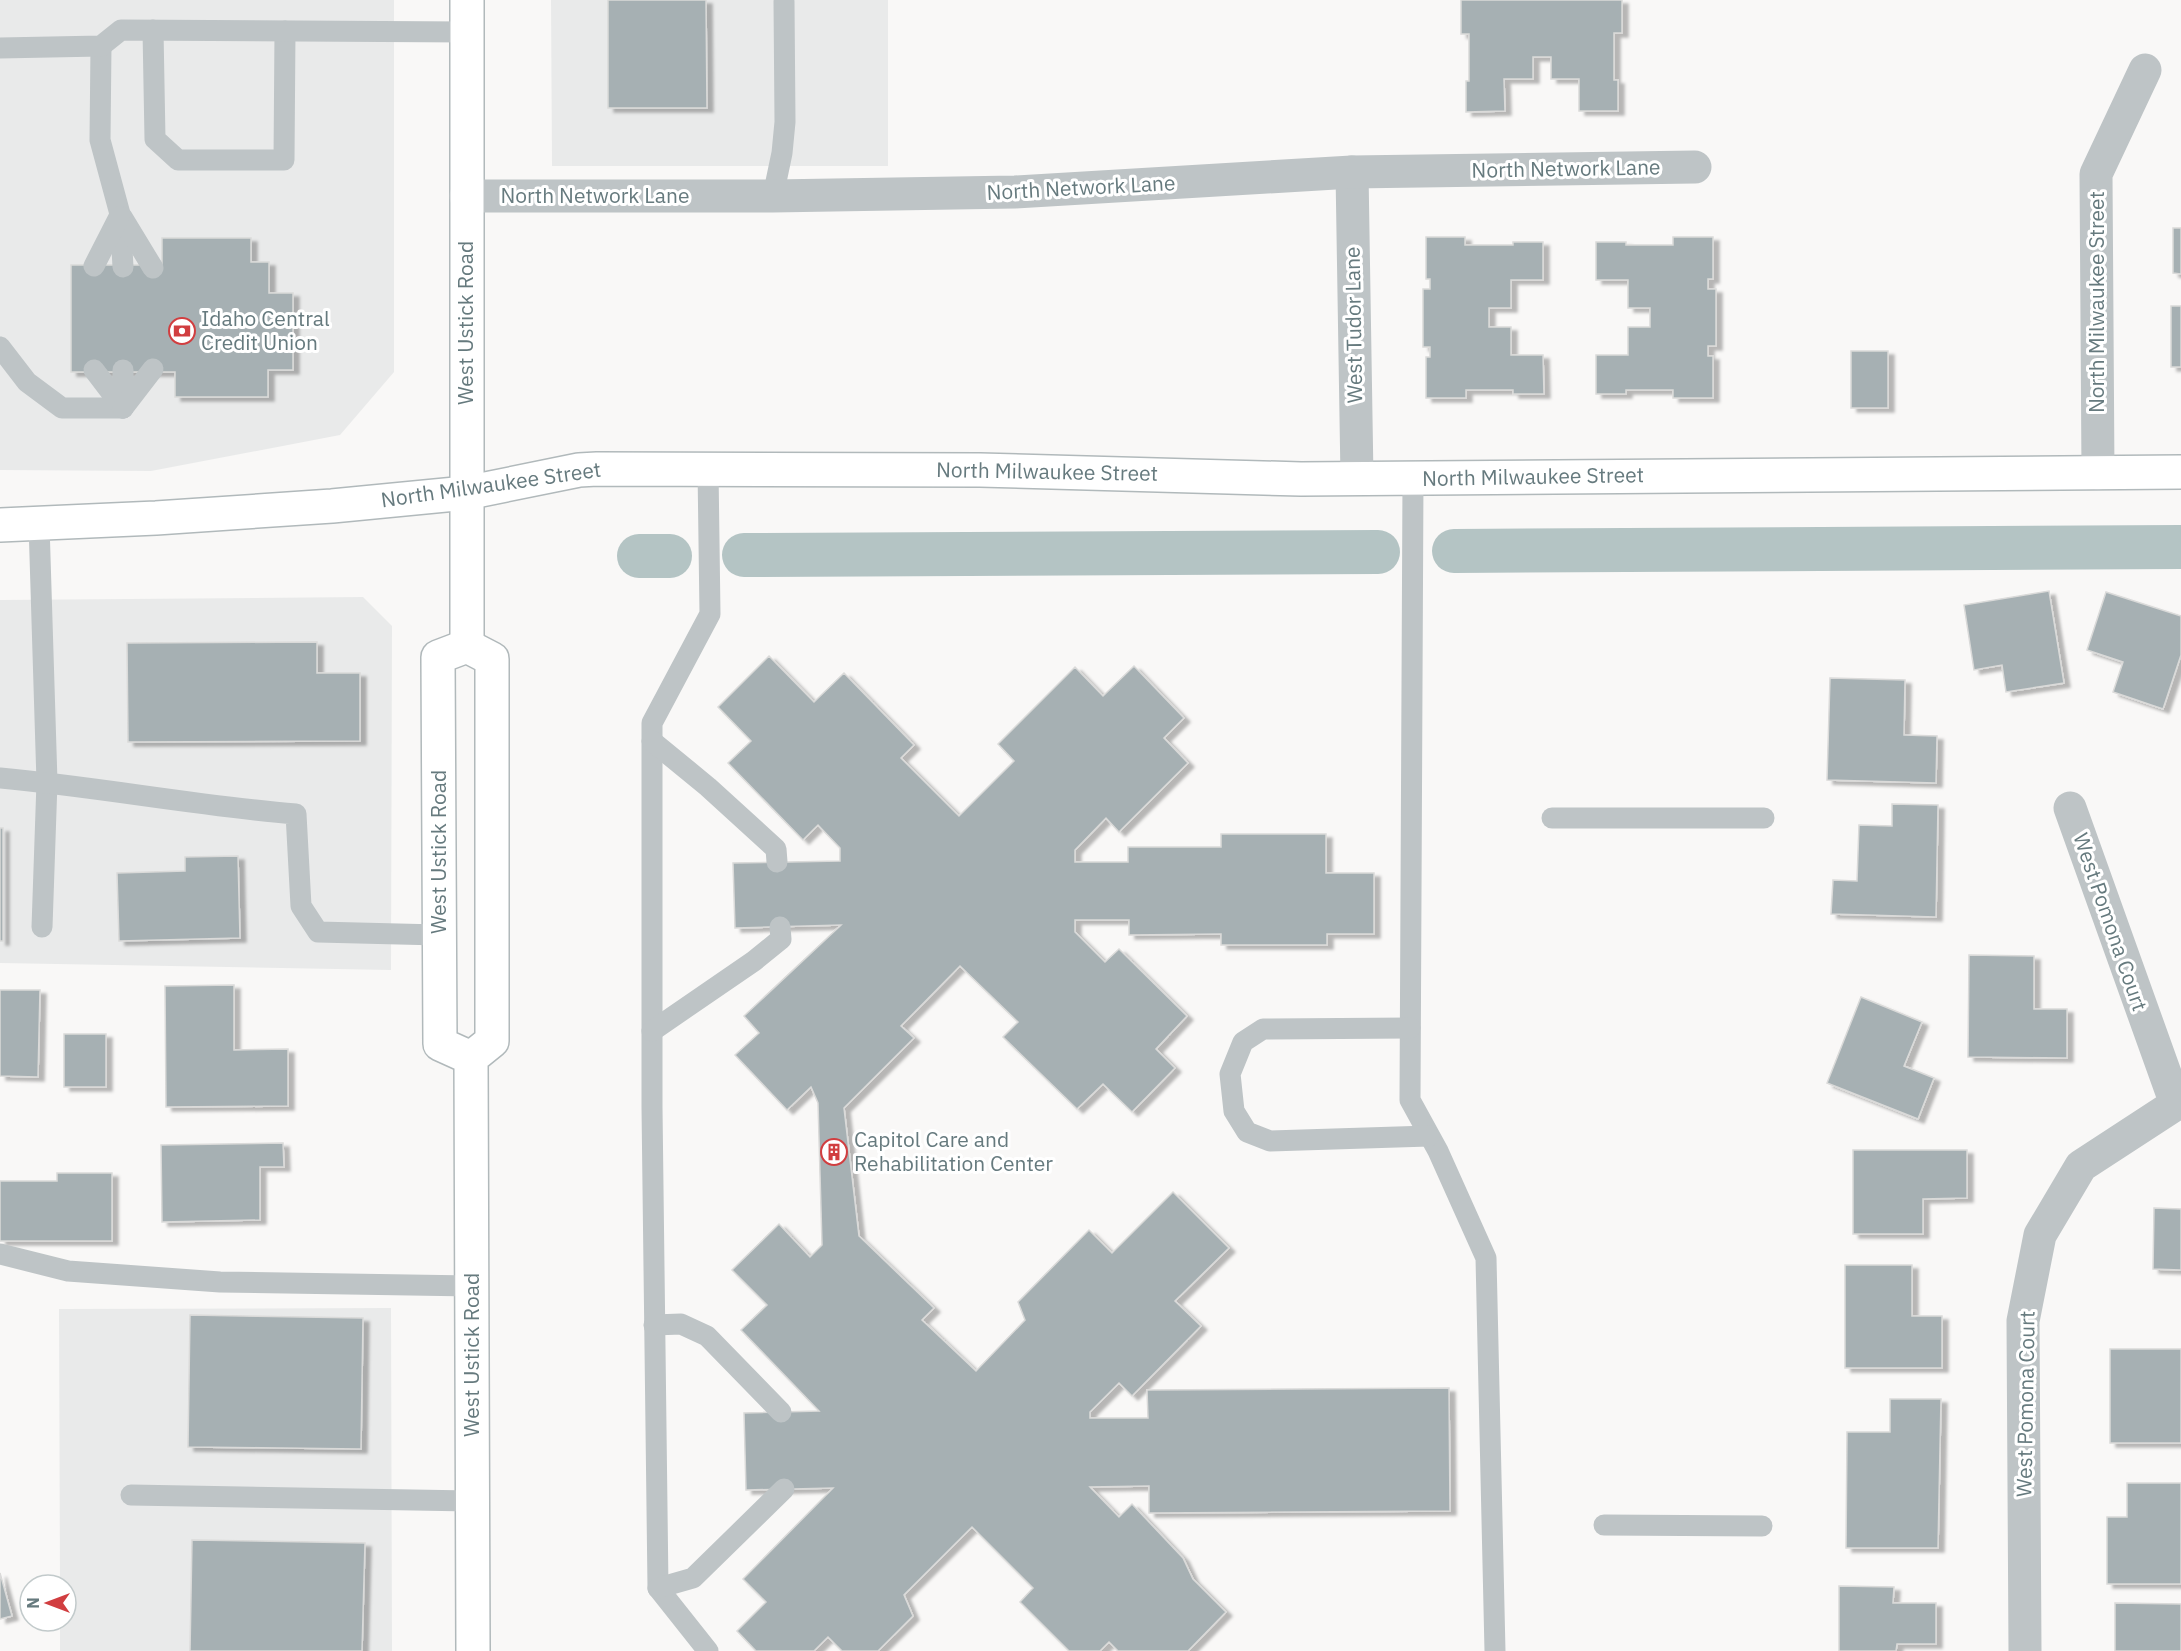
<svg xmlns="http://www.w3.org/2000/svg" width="2181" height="1651" font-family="'IBM Plex Sans',sans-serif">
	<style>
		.built { fill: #e9eaea }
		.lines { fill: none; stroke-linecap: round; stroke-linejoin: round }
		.canal { stroke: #b4c4c4; stroke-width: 44 }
		.building { fill: #a6b0b3; stroke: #dadad9; stroke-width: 1.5; filter: url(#shadow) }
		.secondary-casing { stroke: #b1b9bb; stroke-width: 36 }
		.lane { stroke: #bec4c6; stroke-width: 21 }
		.street { stroke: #bec4c6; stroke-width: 33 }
		.secondary { stroke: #fff; stroke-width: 33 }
		.labels { text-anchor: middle; stroke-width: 6; stroke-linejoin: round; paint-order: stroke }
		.street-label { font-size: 21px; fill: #667a7e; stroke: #fff }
		.poi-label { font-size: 21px; fill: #667a7e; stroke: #fff; text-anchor: start }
	</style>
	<defs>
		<filter id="shadow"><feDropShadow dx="6" dy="4" stdDeviation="1.5" flood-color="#0004"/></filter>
	</defs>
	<rect width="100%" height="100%" fill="#f9f8f7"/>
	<g class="built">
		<path d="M0,0h394v372l-54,63 -189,36 -151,-1z"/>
		<path d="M551,0h337v166h-336z"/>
		<path d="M363,597l29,29 -1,344 -391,-7v-363z"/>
		<path d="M391,1308l1,343h-332v-30h6v-36h-6l-1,-276z"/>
	</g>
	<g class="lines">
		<g class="canal">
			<path d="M1454,551l727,-4"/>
			<path d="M744,555l634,-3"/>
			<path d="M639,556h31"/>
		</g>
	</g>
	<g class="building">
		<path d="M608,0h98l1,108h-99z"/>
		<path d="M1461,0h161v33h-8v47h4v31h-39v-32h-28v-22h-18v22h-29l1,32 -39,1v-31h3v-47h-8z"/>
		<path d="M2173,228h8v46l-8,-1z"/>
		<path d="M1426,237h39v8h48v-3h30v38h-32v28h-22v19h22v28h32l1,39h-31v-4h-47v8h-40v-41h4v-10h-7v-58h7v-10h-4z"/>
		<path d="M1673,237h40v42h-5v10h8v57h-8v10h5v42h-40v-8h-47v4h-30v-39h32v-28h22v-19h-22v-28h-32v-38h30v3h47z"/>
		<path d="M162,238h89v24h18v31h24v77h-25v27h-93v-25h-104v-107h91z"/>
		<rect x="2171" y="306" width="10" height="61"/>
		<rect x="1851" y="351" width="37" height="57"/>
		<path d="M2049,591l15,92 -58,9 -4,-27 -28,5 -10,-65z"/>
		<path d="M2106,592l75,24v39l-18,54 -50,-17 10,-30 -36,-12z"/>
		<path d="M317,642v31h43v68l-232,1 -1,-99z"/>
		<path d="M769,656l45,46 30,-29 70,72 -13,13 58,58 55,-55 -16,-17 77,-77 28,29 31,-30 50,52 -20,20 24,25 -69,69 -13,-14 -31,32v12h53v-15h93v-13h105v39h48v61h-47v11h-106v-11l-92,1v-15h-54v12l30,30 14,-13 68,67 -31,33 19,19 -43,44 -29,-28 -26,25 -74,-72 15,-15 -58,-56 -59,60 13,12 -70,70 15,128 75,72 -12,12 54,51 49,-51 -7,-18 71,-72 23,23 61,-61 56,56 -54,53 26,25 -69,70 -13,-13 -29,29v6h58l-1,-28 302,-2 1,123 -301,2v-27l-59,1 29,30 13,-13 51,54 10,21 33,33 -38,39h-70l-9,-9 -9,9h-31l-49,-49 13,-14 -61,-61 -68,68 9,21 -35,35h-36l-14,-14 -14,14h-58l-19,-20 29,-29 -23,-23 90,-91 -87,2 -2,-77 75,-2 -78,-81 26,-25 -35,-35 47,-46 31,33 12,-12 -4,-142 -7,-16 -24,23 -52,-55 24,-22 -15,-17 97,-91 -106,3 -2,-65 107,-2v-13l-22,-23 -15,15 -75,-77 23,-22 -33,-34z"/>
		<path d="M1830,678l75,2 -1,55 33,1 -1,47 -109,-3z"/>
		<path d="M1892,804l46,1 -2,112 -105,-3 2,-34 24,1 2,-56 33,1z"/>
		<rect x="0" y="828" width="3" height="113"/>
		<path d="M238,856l2,82 -121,3 -2,-68 68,-2v-14z"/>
		<path d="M1969,955l65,1v53h33v49l-99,-1z"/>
		<path d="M234,985v65l54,-1v57l-122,1 -1,-121z"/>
		<path d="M0,990h40l-2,87 -38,-1z"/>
		<path d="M1861,997l61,25 -18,44 30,12 -16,41 -91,-36z"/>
		<rect x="64" y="1034" width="42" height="53"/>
		<path d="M283,1143l1,24h-24v53l-98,2 -1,-77z"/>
		<path d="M1853,1150h114v48l-44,1v35h-70z"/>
		<path d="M57,1173h55v68h-112v-60h57z"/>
		<path d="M2154,1208l27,1v61l-28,-1z"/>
		<path d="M1845,1265h67v51h30v52h-97z"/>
		<path d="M190,1315l173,3 -2,131 -173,-2z"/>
		<rect x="2110" y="1349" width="71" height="94"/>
		<path d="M1890,1399h51l-3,149h-92l1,-116h43z"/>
		<path d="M2127,1483h54v101h-74v-67h20z"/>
		<path d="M192,1540l173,3 -3,108h-172z"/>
		<path d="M0,1573l12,43 -12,3z"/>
		<path d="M1839,1586l55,1 -1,16h43v41h-39l-1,7h-57z"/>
		<path d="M2115,1603l66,1v47h-66z"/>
	</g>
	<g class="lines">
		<defs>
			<g id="secondary">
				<path d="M467,0v646"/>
				<path d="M0,525l156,-7 176,-12 134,-13 113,-23 18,-1 383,1 321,9 880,-7"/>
				<path d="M471,1058l-31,-14 -2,-387 29,-11 25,13v382l-21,17 2,593"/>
			</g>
		</defs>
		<use href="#secondary" class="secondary-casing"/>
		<g class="lane">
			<path d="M153,30l2,109 23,21h106l1,-129"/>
			<path d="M101,46l-1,94 20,74 3,53"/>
			<path d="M0,48l101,-2 20,-16 346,2"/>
			<path d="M773,196l9,-43 3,-31 -1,-120"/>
			<path d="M122,217l31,51"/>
			<path d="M94,266l25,-49"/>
			<path d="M0,347l27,35 35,26h61"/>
			<path d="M94,370l29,38"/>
			<path d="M123,370v38"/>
			<path d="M123,408l30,-39"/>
			<path d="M708,469l2,145 -58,109v384l6,481 50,63"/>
			<path d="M1413,478l-3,622 28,51 48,107 9,393"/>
			<path d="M39,524l8,258 -5,145"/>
			<path d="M652,741l56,46 68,62 1,13"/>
			<path d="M0,778c99,9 197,28 296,36l5,92 17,26 121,3"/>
			<path d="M1552,818h212"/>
			<path d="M1410,1028l-147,1 -20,13 -13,32 4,37 13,21 23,9 159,-5"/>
			<path d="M652,1031l102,-70 27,-22 -1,-12"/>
			<path d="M0,1254l68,17 152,11 252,4"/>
			<path d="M654,1325l27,-1 26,12 74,76"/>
			<path d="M131,1495l340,6"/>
			<path d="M1604,1525l158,1"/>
			<path d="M658,1588l35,-10 91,-89"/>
		</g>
		<g class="street">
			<path d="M1352,172l5,306"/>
			<path d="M466,196h307l242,-4 337,-20 343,-5"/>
			<path d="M2098,473l-2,-299 49,-104"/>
			<path d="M2025,1651l-2,-330 17,-86 41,-69 95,-62 -106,-296"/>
		</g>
		<use href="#secondary" class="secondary"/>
	</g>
	<defs>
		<symbol id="bank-ring" viewBox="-11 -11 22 22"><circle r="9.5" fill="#fff" stroke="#d13e40" stroke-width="1.5"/><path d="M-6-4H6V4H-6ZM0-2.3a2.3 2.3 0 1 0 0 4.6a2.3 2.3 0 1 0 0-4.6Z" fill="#d13e40"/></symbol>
		<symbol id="building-ring" viewBox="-11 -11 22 22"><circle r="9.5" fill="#fff" stroke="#d13e40" stroke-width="1.5"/><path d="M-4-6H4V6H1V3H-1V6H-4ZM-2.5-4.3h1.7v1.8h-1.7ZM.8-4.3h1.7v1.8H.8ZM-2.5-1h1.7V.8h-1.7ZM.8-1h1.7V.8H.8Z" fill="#d13e40"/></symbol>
	</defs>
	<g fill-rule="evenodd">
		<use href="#bank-ring" x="167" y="316" width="30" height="30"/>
		<use href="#building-ring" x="819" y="1137" width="30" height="30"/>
	</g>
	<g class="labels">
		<g class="street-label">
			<text transform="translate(1566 169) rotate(-1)" y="7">North Network Lane</text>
			<text transform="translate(1081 188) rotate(-3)" y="7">North Network Lane</text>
			<text x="595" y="203">North Network Lane</text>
			<text transform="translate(2097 302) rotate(-90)" y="7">North Milwaukee Street</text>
			<text transform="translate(466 323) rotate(-90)" y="7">West Ustick Road</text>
			<text transform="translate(1354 325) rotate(-91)" y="7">West Tudor Lane</text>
			<text transform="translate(1047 472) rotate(1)" y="7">North Milwaukee Street</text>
			<text transform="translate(1533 477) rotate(-1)" y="7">North Milwaukee Street</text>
			<text transform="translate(491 485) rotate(-8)" y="7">North Milwaukee Street</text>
			<text transform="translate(439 852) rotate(-90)" y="7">West Ustick Road</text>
			<text transform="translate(2110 922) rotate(71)" y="7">West Pomona Court</text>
			<text transform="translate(472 1355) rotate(-90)" y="7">West Ustick Road</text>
			<text transform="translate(2026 1404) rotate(-89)" y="7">West Pomona Court</text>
		</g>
		<g class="poi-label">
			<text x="201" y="326">Idaho Central<tspan x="201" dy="24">Credit Union</tspan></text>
			<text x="854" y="1147">Capitol Care and<tspan x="854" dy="24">Rehabilitation Center</tspan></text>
		</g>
	</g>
	<g transform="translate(48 1603) rotate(270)"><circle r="28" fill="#ffffff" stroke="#c2cacb" stroke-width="1.5"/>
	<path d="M0-4.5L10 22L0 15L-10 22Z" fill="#d13e40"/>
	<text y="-9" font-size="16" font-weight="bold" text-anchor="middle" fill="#667a7e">N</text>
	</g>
</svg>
